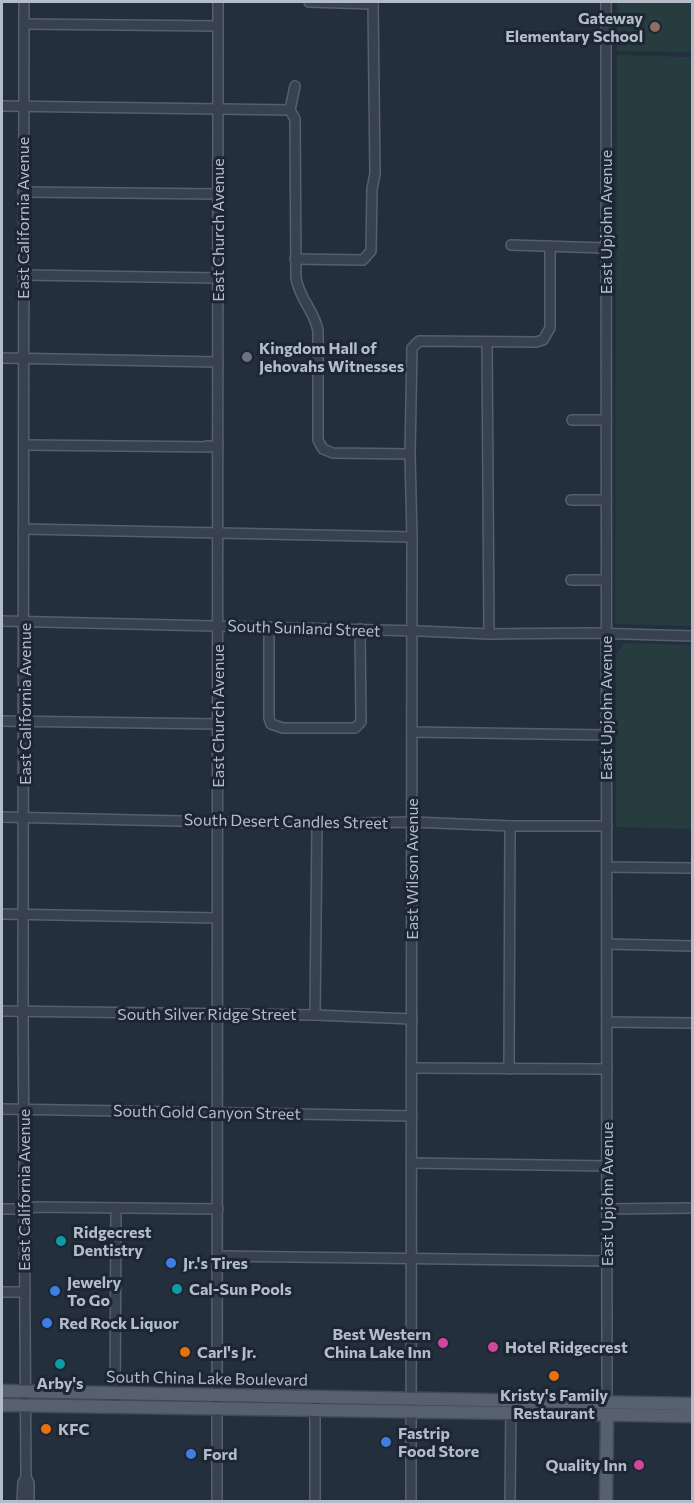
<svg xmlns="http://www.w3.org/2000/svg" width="694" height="1503" font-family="Commissioner,sans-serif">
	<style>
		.green { fill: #263c3f }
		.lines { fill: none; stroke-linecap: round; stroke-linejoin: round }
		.minor-casing { stroke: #565f6c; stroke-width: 12 }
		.major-casing { stroke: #414a57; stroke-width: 15 }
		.minor { stroke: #38414e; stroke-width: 9 }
		.major { stroke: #56606e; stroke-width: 12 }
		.education-dot { fill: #8d6e63; stroke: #1d2633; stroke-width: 2 }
		.worship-dot { fill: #6b7280; stroke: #1d2633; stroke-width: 2 }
		.culture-dot { fill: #0f9aa8; stroke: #1d2633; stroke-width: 2 }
		.shop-dot { fill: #3f7fe0; stroke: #1d2633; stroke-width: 2 }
		.hotel-dot { fill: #d1479c; stroke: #1d2633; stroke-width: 2 }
		.food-dot { fill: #e8710a; stroke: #1d2633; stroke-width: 2 }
		.labels { text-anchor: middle; stroke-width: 6; stroke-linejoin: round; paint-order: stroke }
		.poi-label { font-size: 16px; font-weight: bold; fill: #b4bcc9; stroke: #1d2633; text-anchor: start }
		.street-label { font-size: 16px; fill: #b4bcc9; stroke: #1d2633 }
	</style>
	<rect width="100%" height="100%" fill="#242f3e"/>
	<g class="green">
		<path d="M617,2h75v50l-75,-1z"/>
		<path d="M617,55l75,2v569l-77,-2z"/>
		<path d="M624,643l68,2v184l-76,-2v-172z"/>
	</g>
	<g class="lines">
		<defs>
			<g id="minor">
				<path d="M24,2l-1,1010 3,465 3,6v19"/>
				<path d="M309,2l64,2"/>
				<path d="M606,2l1,1404"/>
				<path d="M24,24l194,2"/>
				<path d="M295,86l-5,24 5,9 1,159c4,23 19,33 22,53v109l5,9 10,4 77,1h-8"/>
				<path d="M2,106l288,4"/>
				<path d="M23,192l195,2"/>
				<path d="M511,245l95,3"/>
				<path d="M295,259l68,1 8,-9 1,-62 3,-15 -2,-172"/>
				<path d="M23,275l195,3"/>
				<path d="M487,342l2,292"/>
				<path d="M2,358l216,4"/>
				<path d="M572,420h34"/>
				<path d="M25,445l193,2 -11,-1"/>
				<path d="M571,500h35"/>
				<path d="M24,529l388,8"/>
				<path d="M571,580h35"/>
				<path d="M2,621l417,10 70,3 103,-1 100,3"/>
				<path d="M269,627v91l2,6 12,4h72l6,-6 -1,-93"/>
				<path d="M2,721l216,3"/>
				<path d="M412,732l193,3"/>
				<path d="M2,817l315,7 95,-2 98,4h97"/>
				<path d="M607,867l85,1"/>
				<path d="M2,914l215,4"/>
				<path d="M607,944l85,2"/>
				<path d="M2,1011l313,4 97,4"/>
				<path d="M315,1015l2,-191"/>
				<path d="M607,1022l85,1"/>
				<path d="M412,1068l195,1"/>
				<path d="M509,1069l1,-243"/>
				<path d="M2,1109l410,7"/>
				<path d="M413,1163l194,3"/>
				<path d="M2,1209h22l12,-2 182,2"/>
				<path d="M607,1209l85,-1"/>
				<path d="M218,1256l389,5"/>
				<path d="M2,1292h23"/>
				<path d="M115,1408l1,-200"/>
				<path d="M22,1502l1,-19 3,-6"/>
				<path d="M217,1502l1,-1500"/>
				<path d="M315,1502v-97"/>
				<path d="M411,1502l1,-965 -2,-83 2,-106 7,-7 117,1 7,-2 7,-12v-82"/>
				<path d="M510,1502l1,-94"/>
			</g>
			<g id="major">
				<path d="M2,1391l690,13"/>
				<path d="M2,1405l690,11"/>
				<path d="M606,1502l1,-88"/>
			</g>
		</defs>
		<use href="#minor" class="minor-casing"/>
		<use href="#major" class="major-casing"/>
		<use href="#minor" class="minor"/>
		<use href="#major" class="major"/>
	</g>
	<circle class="education-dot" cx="655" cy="27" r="6"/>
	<circle class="worship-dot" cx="247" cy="357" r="6"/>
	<g class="culture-dot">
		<circle cx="61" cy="1241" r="6"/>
		<circle cx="177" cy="1289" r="6"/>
		<circle cx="60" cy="1364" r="6"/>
	</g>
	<g class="shop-dot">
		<circle cx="171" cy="1263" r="6"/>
		<circle cx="55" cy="1291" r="6"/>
		<circle cx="47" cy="1323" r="6"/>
		<circle cx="386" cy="1442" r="6"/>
		<circle cx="191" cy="1454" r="6"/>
	</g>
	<g class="hotel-dot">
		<circle cx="443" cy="1343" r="6"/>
		<circle cx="493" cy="1347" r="6"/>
		<circle cx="639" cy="1465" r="6"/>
	</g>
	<g class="food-dot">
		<circle cx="185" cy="1352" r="6"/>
		<circle cx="554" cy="1376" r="6"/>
		<circle cx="46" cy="1429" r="6"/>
	</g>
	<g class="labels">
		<g class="poi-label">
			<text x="643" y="24" text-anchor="end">Gateway<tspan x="643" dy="18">Elementary School</tspan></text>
			<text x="259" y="354">Kingdom Hall of<tspan x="259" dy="18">Jehovahs Witnesses</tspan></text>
			<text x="73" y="1238">Ridgecrest<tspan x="73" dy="18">Dentistry</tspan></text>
			<text x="183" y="1269">Jr.'s Tires</text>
			<text x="67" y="1288">Jewelry<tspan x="67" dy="18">To Go</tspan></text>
			<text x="189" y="1295">Cal-Sun Pools</text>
			<text x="59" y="1329">Red Rock Liquor</text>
			<text x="431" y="1340" text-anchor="end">Best Western<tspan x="431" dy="18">China Lake Inn</tspan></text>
			<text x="505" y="1353">Hotel Ridgecrest</text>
			<text x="197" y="1358">Carl's Jr.</text>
			<text x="60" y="1389" text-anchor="middle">Arby's</text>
			<text x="554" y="1401" text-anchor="middle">Kristy's Family<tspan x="554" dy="18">Restaurant</tspan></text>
			<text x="58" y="1435">KFC</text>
			<text x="398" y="1439">Fastrip<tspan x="398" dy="18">Food Store</tspan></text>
			<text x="203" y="1460">Ford</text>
			<text x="627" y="1471" text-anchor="end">Quality Inn</text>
		</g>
		<g class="street-label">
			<text transform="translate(23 218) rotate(-90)" y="6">East California Avenue</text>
			<text transform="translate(606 222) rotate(-90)" y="6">East Upjohn Avenue</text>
			<text transform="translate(218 230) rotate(-90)" y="6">East Church Avenue</text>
			<text transform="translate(304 628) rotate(2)" y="6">South Sunland Street</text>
			<text transform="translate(25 704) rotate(-90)" y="6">East California Avenue</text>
			<text transform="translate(606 708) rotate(-90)" y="6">East Upjohn Avenue</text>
			<text transform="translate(218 716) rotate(-90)" y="6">East Church Avenue</text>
			<text transform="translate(286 821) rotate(1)" y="6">South Desert Candles Street</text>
			<text transform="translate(412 869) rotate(-90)" y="6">East Wilson Avenue</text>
			<text x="207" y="1020">South Silver Ridge Street</text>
			<text transform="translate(207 1112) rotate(1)" y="6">South Gold Canyon Street</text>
			<text transform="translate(24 1190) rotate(-90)" y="6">East California Avenue</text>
			<text transform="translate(607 1194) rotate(-90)" y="6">East Upjohn Avenue</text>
			<text transform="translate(207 1378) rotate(1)" y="6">South China Lake Boulevard</text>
		</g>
	</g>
	<rect width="694" height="1503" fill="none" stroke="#b4bcc9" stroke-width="6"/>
</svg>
